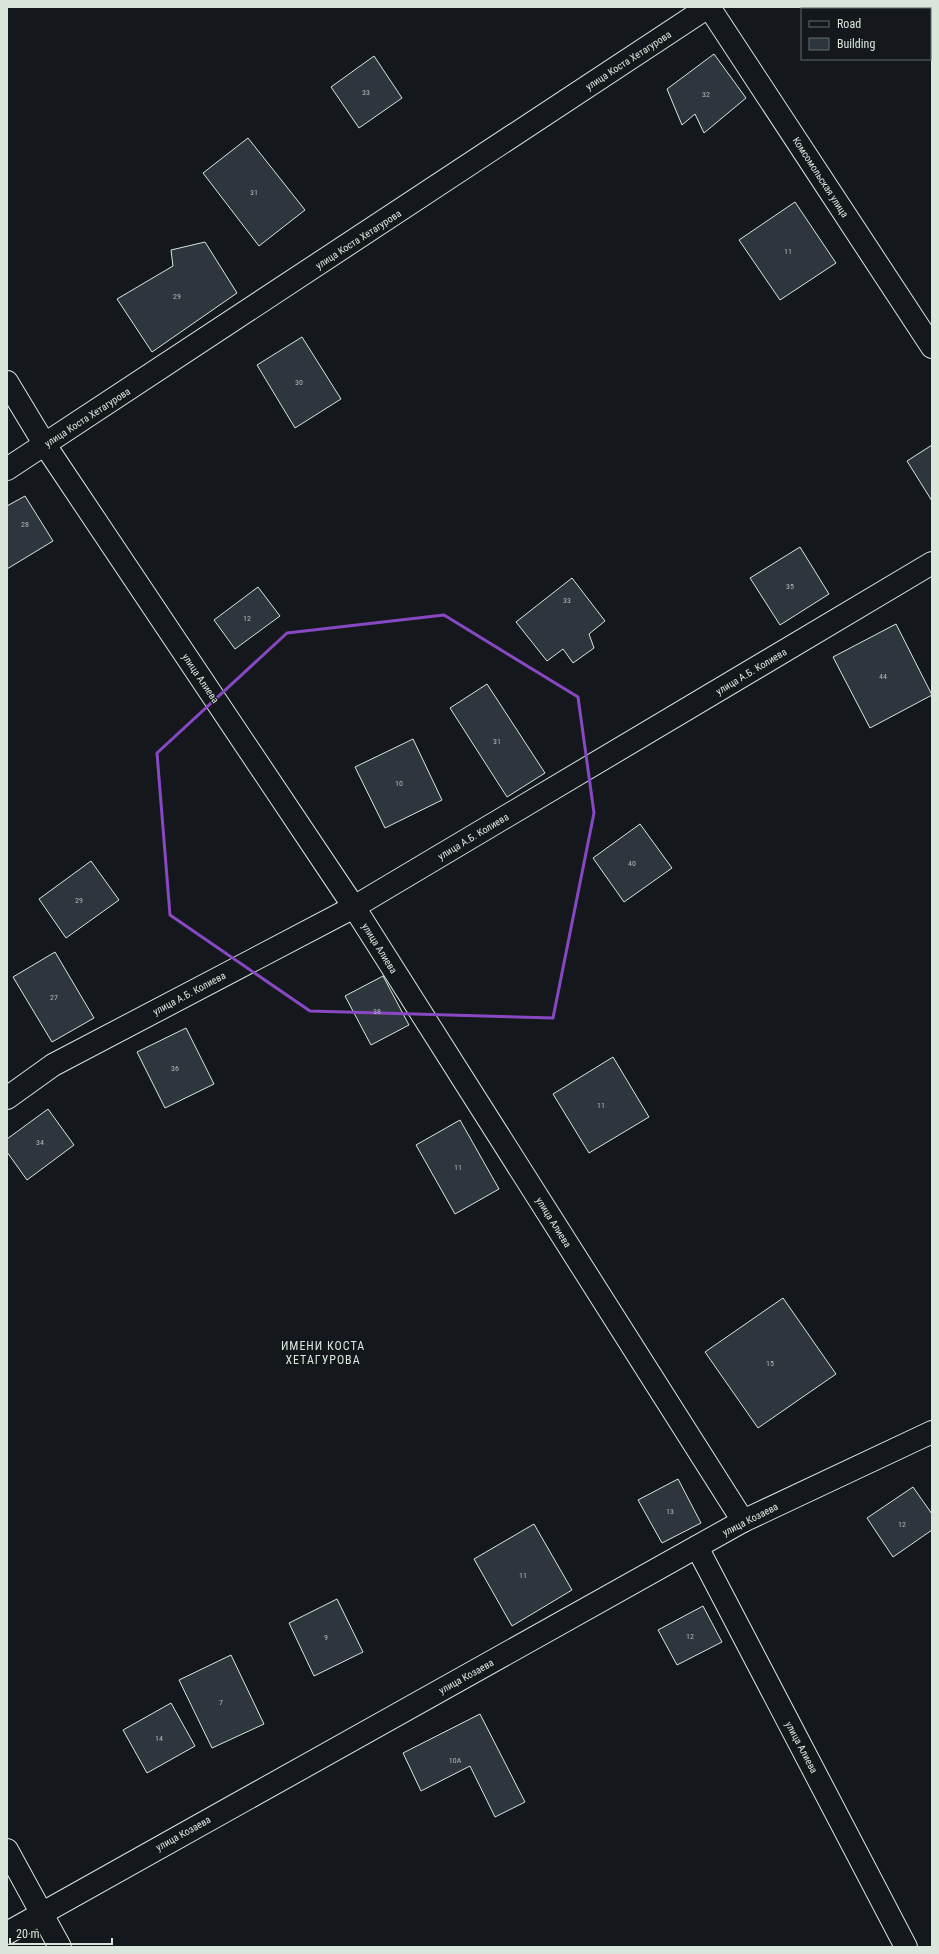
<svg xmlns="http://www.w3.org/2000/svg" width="939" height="1954" font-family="'Roboto Condensed',sans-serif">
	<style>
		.building { fill: #2c363c; stroke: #d8e6dc }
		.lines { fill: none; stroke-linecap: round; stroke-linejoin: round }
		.minor-casing { stroke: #d8e6dc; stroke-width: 24 }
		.minor { stroke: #14181c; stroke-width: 22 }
		.marked { fill: none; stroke: #8948c3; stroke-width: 3; stroke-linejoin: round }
		.labels { text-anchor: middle; stroke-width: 3; stroke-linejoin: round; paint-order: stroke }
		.number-label { font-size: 8px; fill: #adbab4 }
		.street-label { font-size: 10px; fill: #d8e6dc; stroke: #14181c }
		.quarter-label { font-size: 12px; letter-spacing: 1px; fill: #d8e6dc; stroke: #14181c }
	</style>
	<rect width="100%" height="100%" fill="#14181c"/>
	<g class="building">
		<path d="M816,7h63l2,2h-64z"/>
		<path d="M714,54l32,44 -42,35 -9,-19 -13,11 -15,-36z"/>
		<path d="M374,56l28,42 -43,30 -28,-41z"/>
		<path d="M248,138l57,72 -46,36 -56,-73z"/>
		<path d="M795,202l41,61 -56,37 -41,-60z"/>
		<path d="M205,242l32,51 -85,59 -35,-53 56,-33 -2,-16z"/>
		<path d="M302,337l39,62 -46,29 -38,-63z"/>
		<path d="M932,445v56l-25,-40z"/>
		<path d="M25,496l28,45 -46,28v-63z"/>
		<path d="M800,547l29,47 -49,31 -30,-47z"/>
		<path d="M572,578l33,43 -16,13 5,14 -21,15 -10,-14 -16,12 -31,-39z"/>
		<path d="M258,587l22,29 -45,33 -21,-29z"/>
		<path d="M896,624l36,71 -62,33 -37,-71z"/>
		<path d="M487,684l58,89 -38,24 -57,-89z"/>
		<path d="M413,739l29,61 -57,28 -30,-61z"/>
		<path d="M640,824l32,44 -48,34 -31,-44z"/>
		<path d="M91,861l28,39 -53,38 -27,-39z"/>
		<path d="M55,952l39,66 -42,24 -39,-65z"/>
		<path d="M383,976l26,49 -38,20 -26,-49z"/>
		<path d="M186,1028l28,56 -49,24 -28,-56z"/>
		<path d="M613,1057l36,60 -60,36 -36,-59z"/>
		<path d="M48,1109l26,36 -47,35 -20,-28v-13z"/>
		<path d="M460,1120l39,69 -44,25 -39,-69z"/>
		<path d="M783,1298l53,76 -78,54 -53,-76z"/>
		<path d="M678,1479l23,44 -39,20 -24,-43z"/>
		<path d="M913,1487l19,27v16l-39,27 -26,-39z"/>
		<path d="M534,1524l38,66 -60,36 -38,-67z"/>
		<path d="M337,1599l26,53 -49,24 -25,-53z"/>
		<path d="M703,1606l19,36 -45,23 -19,-35z"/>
		<path d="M231,1655l33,69 -52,24 -33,-68z"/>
		<path d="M171,1703l24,43 -48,27 -24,-43z"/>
		<path d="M480,1714l45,88 -30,15 -25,-51 -49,25 -18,-38z"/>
	</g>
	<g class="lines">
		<defs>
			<g id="minor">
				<path d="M709,7l223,340"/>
				<path d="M7,382l38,63 309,462 389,614"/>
				<path d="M7,469l701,-462"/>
				<path d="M7,1098l46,-33 301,-158 578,-344"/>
				<path d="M697,1547l209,400"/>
				<path d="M7,1850l53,97"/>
				<path d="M7,1933l736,-412 189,-89"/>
			</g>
		</defs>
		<use href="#minor" class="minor-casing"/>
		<use href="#minor" class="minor"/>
	</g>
	<path class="marked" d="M444,615l134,82 16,116 -41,205 -243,-7 -140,-96 -13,-162 130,-120z"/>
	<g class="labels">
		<g class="number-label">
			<text x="366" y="95">33</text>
			<text x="706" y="97">32</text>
			<text x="254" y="195">31</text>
			<text x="788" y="254">11</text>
			<text x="177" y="299">29</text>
			<text x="299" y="385">30</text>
			<text x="25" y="527">28</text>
			<text x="790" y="589">35</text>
			<text x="567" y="603">33</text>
			<text x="247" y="621">12</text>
			<text x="883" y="679">44</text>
			<text x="497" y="744">31</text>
			<text x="399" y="786">10</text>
			<text x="632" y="866">40</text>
			<text x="79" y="903">29</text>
			<text x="54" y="1000">27</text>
			<text x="377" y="1014">38</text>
			<text x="175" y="1071">36</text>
			<text x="601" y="1108">11</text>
			<text x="40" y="1145">34</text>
			<text x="458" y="1170">11</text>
			<text x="770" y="1366">15</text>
			<text x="670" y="1514">13</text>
			<text x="902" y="1527">12</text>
			<text x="523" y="1578">11</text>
			<text x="690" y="1639">12</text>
			<text x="326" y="1640">9</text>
			<text x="221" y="1705">7</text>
			<text x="159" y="1741">14</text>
			<text x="455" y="1763">10А</text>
		</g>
		<g class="street-label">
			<text transform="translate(628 60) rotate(-33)" y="4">улица Коста Хетагурова</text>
			<text transform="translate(821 177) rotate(57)" y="4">Комсомольская улица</text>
			<text transform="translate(358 239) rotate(-33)" y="4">улица Коста Хетагурова</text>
			<text transform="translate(87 417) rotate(-33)" y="4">улица Коста Хетагурова</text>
			<text transform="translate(751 671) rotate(-31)" y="4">улица А.Б. Колиева</text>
			<text transform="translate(201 678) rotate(56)" y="4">улица Алиева</text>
			<text transform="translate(473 836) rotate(-31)" y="4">улица А.Б. Колиева</text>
			<text transform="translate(380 948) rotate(58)" y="4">улица Алиева</text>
			<text transform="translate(189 993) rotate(-28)" y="4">улица А.Б. Колиева</text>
			<text transform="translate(554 1222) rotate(58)" y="4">улица Алиева</text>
			<text transform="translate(750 1519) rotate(-27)" y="4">улица Козаева</text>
			<text transform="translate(466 1676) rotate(-29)" y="4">улица Козаева</text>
			<text transform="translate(802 1747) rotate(62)" y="4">улица Алиева</text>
			<text transform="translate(183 1833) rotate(-29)" y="4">улица Козаева</text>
		</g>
		<g class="quarter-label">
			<text x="323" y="1350">ИМЕНИ КОСТА<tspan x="323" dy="14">ХЕТАГУРОВА</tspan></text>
		</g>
	</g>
	<rect width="939" height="1954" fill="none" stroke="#d8e6dc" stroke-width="16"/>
	<rect x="801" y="8" width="130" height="52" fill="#14181c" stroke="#626a69"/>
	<rect x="809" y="21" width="20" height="6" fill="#14181c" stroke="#626a69"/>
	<text x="837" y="28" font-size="12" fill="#d8e6dc">Road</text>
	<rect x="809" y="38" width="20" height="12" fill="#2c363c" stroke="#626a69"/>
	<text x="837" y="48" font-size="12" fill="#d8e6dc">Building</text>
	<path d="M10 1938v6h102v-6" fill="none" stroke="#d8e6dc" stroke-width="2"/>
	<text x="16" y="1938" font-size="12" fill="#d8e6dc" stroke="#14181c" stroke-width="3" paint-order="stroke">20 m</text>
</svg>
